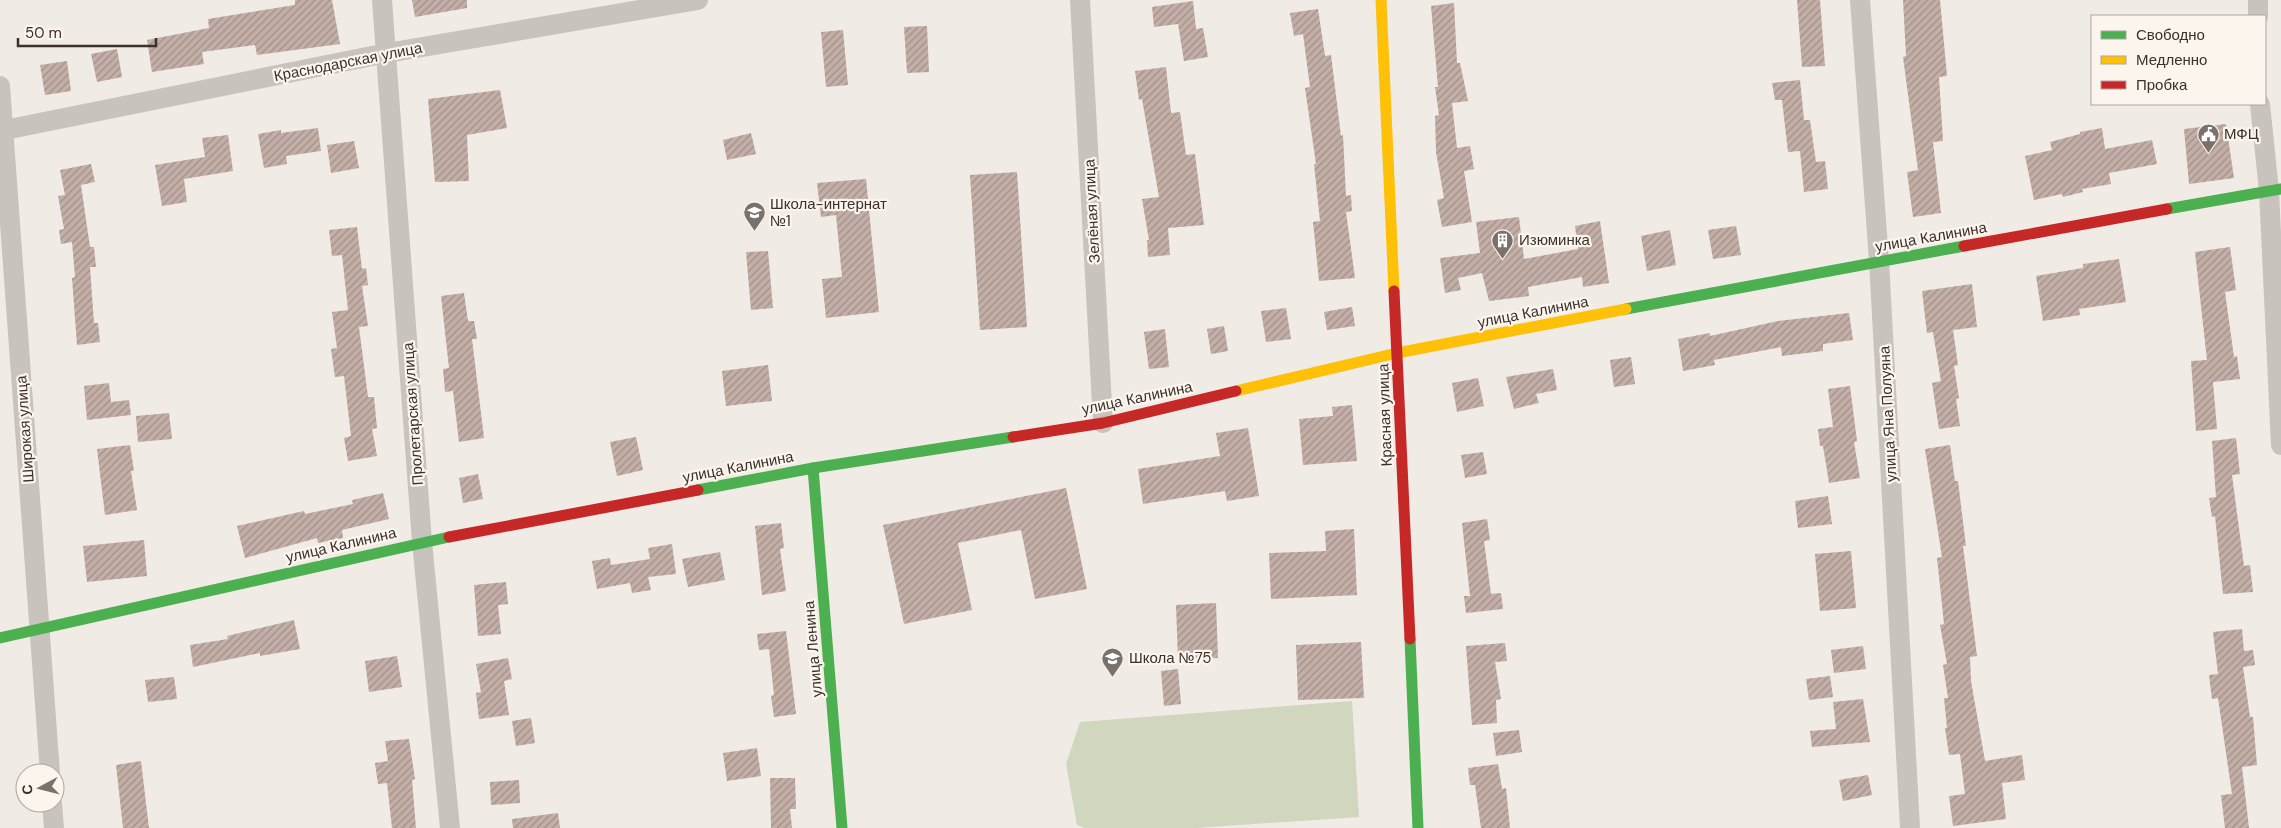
<svg xmlns="http://www.w3.org/2000/svg" width="2281" height="828" font-family="'DM Sans',sans-serif">
	<style>
		.green { fill: #d1d6bf }
		.building { fill: url(#building-hatch) }
		.lines { fill: none; stroke-linecap: round; stroke-linejoin: round }
		.street { stroke: #c9c3be; stroke-width: 20 }
		.fast { stroke: #4caf50; stroke-width: 11 }
		.slow { stroke: #ffc107; stroke-width: 11 }
		.jam { stroke: #c62828; stroke-width: 11 }
		.labels { text-anchor: middle; stroke-width: 4.5; stroke-linejoin: round; paint-order: stroke }
		.street-label { font-size: 15px; fill: #3b302b; stroke: #fbf5ee }
		.poi-label { font-size: 15px; fill: #3b302b; stroke: #fbf5ee; text-anchor: start }
	</style>
	<defs>
		<pattern id="building-hatch" width="6" height="6" patternUnits="userSpaceOnUse" patternTransform="scale(1.25)"><rect width="6" height="6" fill="#c3afa7"/><path d="M-1 1l2-2M0 6l6-6M5 7l2-2" fill="none" stroke="#a08f88"/></pattern>
	</defs>
	<rect width="100%" height="100%" fill="#f0ebe5"/>
	<path class="green" d="M1352,701l7,116 -163,11h-112l-7,-3 -11,-61 14,-42z"/>
	<g class="building">
		<path d="M295,0h37l8,44 -83,11 -2,-10 -53,7 2,12 -52,8 -5,-32 62,-12 -1,-9 87,-14z"/>
		<path d="M412,0h55v8l-52,9z"/>
		<path d="M1797,0h23l5,66 -23,1z"/>
		<path d="M1903,0h37l7,76 -8,1 4,64 -10,1 8,71 -28,4 -6,-45 11,-2 -15,-113 3,-1z"/>
		<path d="M1193,1l3,28 7,-1 5,29 -24,4 -6,-37 -24,3 -2,-20z"/>
		<path d="M1454,3l3,60h3l8,38 -16,2 5,45 13,-2 4,23 -10,2 8,51 -30,5 -5,-27 7,-2 -8,-46 -1,-36 4,-1 -4,-28h3l-7,-81z"/>
		<path d="M1318,9l7,47 6,-1 10,81 2,-1 3,61 5,-1 1,16 -6,1 9,66 -36,3 -6,-59 7,-1 -6,-57h2l-11,-76 5,-1 -7,-53 -9,2 -4,-23z"/>
		<path d="M927,26l2,46 -22,1 -3,-46z"/>
		<path d="M843,30l5,55 -22,2 -5,-55z"/>
		<path d="M117,49l5,28 -25,5 -6,-28z"/>
		<path d="M67,61l4,30 -26,4 -5,-30z"/>
		<path d="M1166,67l5,46 9,-1 6,43 9,-1 9,71 -36,3 2,27 -22,2 -1,-17h2l-7,-41 17,-2 -17,-98 -3,1 -4,-29z"/>
		<path d="M1800,80l4,40h6l6,42 9,-1 3,28 -24,3 -4,-41 -12,1 -6,-52h-7l-3,-17z"/>
		<path d="M500,90l7,38 -40,7 2,46 -34,1 -7,-83z"/>
		<path d="M2226,124l8,54 -45,6 -5,-55z"/>
		<path d="M318,128l3,23 -35,5 1,8 -23,4 -6,-34 23,-4v3z"/>
		<path d="M2102,128l3,21 47,-9 5,24 -48,9 2,11 -29,5 1,3 -20,5 -1,-3 -28,6 -9,-44 27,-6 -2,-8 30,-8v-2z"/>
		<path d="M751,133l5,21 -29,6 -4,-20z"/>
		<path d="M228,135l5,36 -49,8 3,23 -25,4 -7,-41 50,-8 -3,-19z"/>
		<path d="M354,141l5,27 -28,5 -4,-28z"/>
		<path d="M91,164l4,18 -14,3 9,62h4l2,20h-6l4,56h4l2,19 -23,3 -5,-67 3,-1 -3,-35 -11,2 -2,-14 5,-1 -6,-33 7,-1 -5,-25z"/>
		<path d="M1017,172l10,155 -47,3 -10,-155z"/>
		<path d="M866,179l13,133 -53,6 -4,-39 20,-2 -6,-62 -15,2 -4,-34z"/>
		<path d="M1519,217l5,42 54,-10 -3,-23 25,-5 9,62 -26,4 -1,-10 -54,10 1,9 -40,5 -7,-28 -24,5 3,12 -16,3 -5,-35 40,-5 -4,-31z"/>
		<path d="M1736,226l5,29 -28,4 -5,-29z"/>
		<path d="M357,227l5,42 4,-1 2,17 -6,1 6,40 -9,1 9,70h6l3,31 -5,1 5,27 -29,5 -4,-23 7,-2 -7,-60 -9,1 -4,-28 6,-1 -5,-36 16,-2 -6,-55 -10,1 -3,-26z"/>
		<path d="M1670,230l6,35 -29,6 -6,-35z"/>
		<path d="M2230,247l6,43 -11,2 9,65 3,-1 3,23 -27,3 4,47 -21,2 -5,-70 16,-1 -12,-108z"/>
		<path d="M768,251l5,57 -22,2 -5,-58z"/>
		<path d="M2119,259l7,43 -47,7 1,6 -37,6 -7,-45 47,-8v-4z"/>
		<path d="M1972,284l5,43 -24,3 5,35 -4,1 5,32 -3,1 4,27 -21,3 -7,-46 9,-2 -8,-49 -6,1 -5,-42z"/>
		<path d="M464,293l4,28h6l3,18h-5l12,99 -25,4 -6,-51 -8,1 -2,-23 6,-1 -8,-72z"/>
		<path d="M1352,307l3,19 -28,4 -3,-18z"/>
		<path d="M1286,308l5,31 -25,3 -5,-31z"/>
		<path d="M1849,313l4,27 -30,4v7l-41,5 -1,-9 -67,13 1,5 -32,6 -5,-32 32,-6v3l68,-15z"/>
		<path d="M1224,326l4,25 -17,3 -4,-25z"/>
		<path d="M1165,329l4,38 -20,2 -5,-37z"/>
		<path d="M1631,357l4,27 -21,3 -4,-27z"/>
		<path d="M768,365l4,36 -46,5 -4,-35z"/>
		<path d="M1553,369l4,21 -21,4 3,9 -25,6 -8,-32z"/>
		<path d="M1478,378l6,28 -27,6 -5,-29z"/>
		<path d="M109,383l2,19 18,-2 2,15 -44,5 -3,-34z"/>
		<path d="M1850,386l7,55 -3,1 6,36 -31,5 -6,-37h-3l-2,-17 15,-2 -5,-38z"/>
		<path d="M1352,405l5,56 -54,4 -4,-46 34,-3 -1,-9z"/>
		<path d="M169,413l3,26 -34,3 -2,-26z"/>
		<path d="M1248,428l11,68 -32,5 -2,-10 -82,13 -5,-35 82,-13 -4,-23z"/>
		<path d="M636,437l7,33 -26,6 -7,-34z"/>
		<path d="M2236,438l4,36 -8,1 12,91 6,-1 3,27 -30,2 -8,-78 -3,1 -3,-19 7,-1 -4,-56z"/>
		<path d="M130,445l4,26h-3l6,39 -32,5 -8,-66z"/>
		<path d="M1950,445l5,36h3l8,65h-3l14,110 -7,1 1,24 14,80 37,-6 3,25 -23,3 4,36 -53,7 -4,-30 16,-2 -5,-40 -11,1 -4,-27h2l-3,-30h4l-5,-33 4,-1 -7,-39 4,-1 -7,-66 5,-1 -17,-108z"/>
		<path d="M1483,452l4,22 -22,4 -4,-23z"/>
		<path d="M478,474l5,25 -20,4 -4,-25z"/>
		<path d="M1066,488l21,101 -52,10 -14,-69 -63,13 14,67 -68,14 -21,-99z"/>
		<path d="M383,493l6,26 -47,11 1,8 -25,5 -1,-5 -72,20 -8,-32 67,-15 1,3 48,-10 -1,-4z"/>
		<path d="M1828,496l4,28 -34,4 -3,-27z"/>
		<path d="M1487,519l3,21 -6,1 7,53 10,-1 2,16 -37,4 -2,-17h6l-8,-73z"/>
		<path d="M781,523l3,25 -4,1 6,42 -24,4 -7,-69z"/>
		<path d="M1354,529l3,66 -86,4 -2,-46 57,-2 -1,-20z"/>
		<path d="M144,540l3,36 -60,6 -4,-36z"/>
		<path d="M672,544l4,30 -28,3 3,13 -19,3 -2,-10 -33,6 -5,-28 18,-3 1,7 39,-6 -2,-11z"/>
		<path d="M1851,551l5,57 -36,3 -5,-57z"/>
		<path d="M720,552l5,28 -37,7 -6,-28z"/>
		<path d="M506,582l2,22 -10,1 3,29 -23,2 -4,-51z"/>
		<path d="M1216,603l2,55 -40,2 -2,-55z"/>
		<path d="M294,620l6,29 -40,7v-3l-67,14 -3,-22 38,-6 -1,-3z"/>
		<path d="M2242,629l2,22 9,-1 2,15 -12,2 7,50h3l4,48 -15,2 7,61h-24l-4,-33 11,-1 -14,-96 -6,1 -3,-24 9,-1 -5,-42z"/>
		<path d="M786,631l10,83 -22,3 -3,-21 3,-1 -5,-46 -10,1 -2,-16z"/>
		<path d="M1361,642l3,56 -66,2 -2,-55z"/>
		<path d="M1505,643l2,18 -12,1 6,37 -5,1 1,23 -25,2 -6,-79z"/>
		<path d="M1863,646l3,23 -32,4 -3,-23z"/>
		<path d="M397,656l5,31 -33,5 -4,-31z"/>
		<path d="M508,658l4,21 -8,2 5,34 -30,4 -3,-26 5,-1 -5,-28z"/>
		<path d="M1178,669l3,35 -17,2 -3,-35z"/>
		<path d="M1830,676l3,21 -24,3 -3,-21z"/>
		<path d="M174,677l3,22 -29,3 -3,-22z"/>
		<path d="M1863,699l7,43 -58,5 -2,-16 26,-2 -3,-27z"/>
		<path d="M531,718l4,25 -19,3 -4,-25z"/>
		<path d="M1519,730l3,22 -26,4 -3,-23z"/>
		<path d="M409,739l6,40 -3,1 4,48h-24l-5,-45 -9,1 -3,-21 13,-2 -3,-20z"/>
		<path d="M757,748l4,28 -34,5 -4,-28z"/>
		<path d="M141,761l8,67h-26l-7,-63z"/>
		<path d="M1498,764l4,25 4,-1 4,40h-29l-6,-43h-5l-2,-17z"/>
		<path d="M1868,775l4,20 -29,6 -4,-21z"/>
		<path d="M770,778h25l1,31h-6l2,19h-21z"/>
		<path d="M519,780l1,23 -29,2 -1,-23z"/>
		<path d="M558,813l2,15h-47l-1,-9z"/>
	</g>
	<g class="lines">
		<g class="street">
			<path d="M382,0l40,542 28,286"/>
			<path d="M1080,0l23,423"/>
			<path d="M1860,0l19,261 31,567"/>
			<path d="M2258,16v-16"/>
			<path d="M0,86l50,687"/>
			<path d="M2260,104l9,87 12,254"/>
			<path d="M0,131l387,-78 311,-53"/>
			<path d="M52,803l2,25"/>
		</g>
		<g class="fast">
			<path d="M2167,209l114,-20"/>
			<path d="M1626,309l338,-63"/>
			<path d="M813,468l29,360"/>
			<path d="M698,490l115,-22 200,-31"/>
			<path d="M0,638l449,-101"/>
			<path d="M1410,639l8,189"/>
		</g>
		<g class="slow">
			<path d="M1381,0l13,291"/>
			<path d="M1236,391l161,-38 229,-44"/>
		</g>
		<g class="jam">
			<path d="M1964,246l203,-37"/>
			<path d="M1394,291l16,348"/>
			<path d="M1013,437l90,-14 133,-32"/>
			<path d="M449,537l249,-47"/>
		</g>
	</g>
	<defs>
		<symbol id="civic-pin" viewBox="-11 -11 22 30"><path d="M0 17L-7.5 6A9.5 9.5 0 1 1 7.5 6Z" fill="#7a716c" stroke="#fbf5ee"/><path d="M-.6-6.5H3V-4.5H.6V-3L4-1V1h2V6H-6V1h2V-1L-.6-3ZM-1.2 2.5V6h2.4V2.5Z" fill="#fff"/></symbol>
		<symbol id="school-pin" viewBox="-11 -11 22 30"><path d="M0 17L-7.5 6A9.5 9.5 0 1 1 7.5 6Z" fill="#7a716c" stroke="#fbf5ee"/><path d="M0-5L7-2L0 1L-7-2ZM-4 1L0 2.5L4 1V4Q0 6-4 4Z" fill="#fff"/></symbol>
		<symbol id="building-pin" viewBox="-11 -11 22 30"><path d="M0 17L-7.5 6A9.5 9.5 0 1 1 7.5 6Z" fill="#7a716c" stroke="#fbf5ee"/><path d="M-4-6H4V6H1V3H-1V6H-4ZM-2.5-4.3h1.7v1.8h-1.7ZM.8-4.3h1.7v1.8H.8ZM-2.5-1h1.7V.8h-1.7ZM.8-1h1.7V.8H.8Z" fill="#fff"/></symbol>
	</defs>
	<g fill-rule="evenodd">
		<use href="#civic-pin" x="2196" y="122" width="25" height="34"/>
		<use href="#school-pin" x="742" y="200" width="25" height="34"/>
		<use href="#building-pin" x="1490" y="228" width="25" height="34"/>
		<use href="#school-pin" x="1100" y="646" width="25" height="34"/>
	</g>
	<g class="labels">
		<g class="street-label">
			<text transform="translate(348 62) rotate(-11)" y="5">Краснодарская улица</text>
			<text transform="translate(1092 211) rotate(-93)" y="5">Зелёная улица</text>
			<text transform="translate(1931 237) rotate(-10)" y="5">улица Калинина</text>
			<text transform="translate(1533 312) rotate(-11)" y="5">улица Калинина</text>
			<text transform="translate(1137 398) rotate(-12)" y="5">улица Калинина</text>
			<text transform="translate(413 414) rotate(-94)" y="5">Пролетарская улица</text>
			<text transform="translate(1888 414) rotate(-93)" y="5">улица Яна Полуяна</text>
			<text transform="translate(1385 415) rotate(-92)" y="5">Красная улица</text>
			<text transform="translate(25 429) rotate(-94)" y="5">Широкая улица</text>
			<text transform="translate(738 467) rotate(-11)" y="5">улица Калинина</text>
			<text transform="translate(341 545) rotate(-13)" y="5">улица Калинина</text>
			<text transform="translate(813 649) rotate(-95)" y="5">улица Ленина</text>
		</g>
		<g class="poi-label">
			<text x="2224" y="139">МФЦ</text>
			<text x="770" y="209">Школа-интернат<tspan x="770" dy="17">№1</tspan></text>
			<text x="1519" y="245">Изюминка</text>
			<text x="1129" y="663">Школа №75</text>
		</g>
	</g>
	<rect x="2091" y="15" width="175" height="90" fill="#fbf5ee" stroke="#aea6a0"/>
	<rect x="2101" y="31" width="25" height="8" fill="#4caf50" stroke="#aea6a0"/>
	<text x="2136" y="40" font-size="15" fill="#3b302b">Свободно</text>
	<rect x="2101" y="56" width="25" height="8" fill="#ffc107" stroke="#aea6a0"/>
	<text x="2136" y="65" font-size="15" fill="#3b302b">Медленно</text>
	<rect x="2101" y="81" width="25" height="8" fill="#c62828" stroke="#aea6a0"/>
	<text x="2136" y="90" font-size="15" fill="#3b302b">Пробка</text>
	<g transform="translate(40 788) rotate(263)"><circle r="24" fill="#fbf5ee" stroke="#aea6a0"/>
	<path d="M0-4L9 19L0 12L-9 19Z" fill="#7a716c"/>
	<text y="-8" font-size="14" font-weight="bold" text-anchor="middle" fill="#3b302b">С</text>
	</g>
	<path d="M18 38v8h138v-8" fill="none" stroke="#3b302b" stroke-width="2.5"/>
	<text x="25" y="38" font-size="15" fill="#3b302b" stroke="#fbf5ee" stroke-width="4" paint-order="stroke">50 m</text>
</svg>
